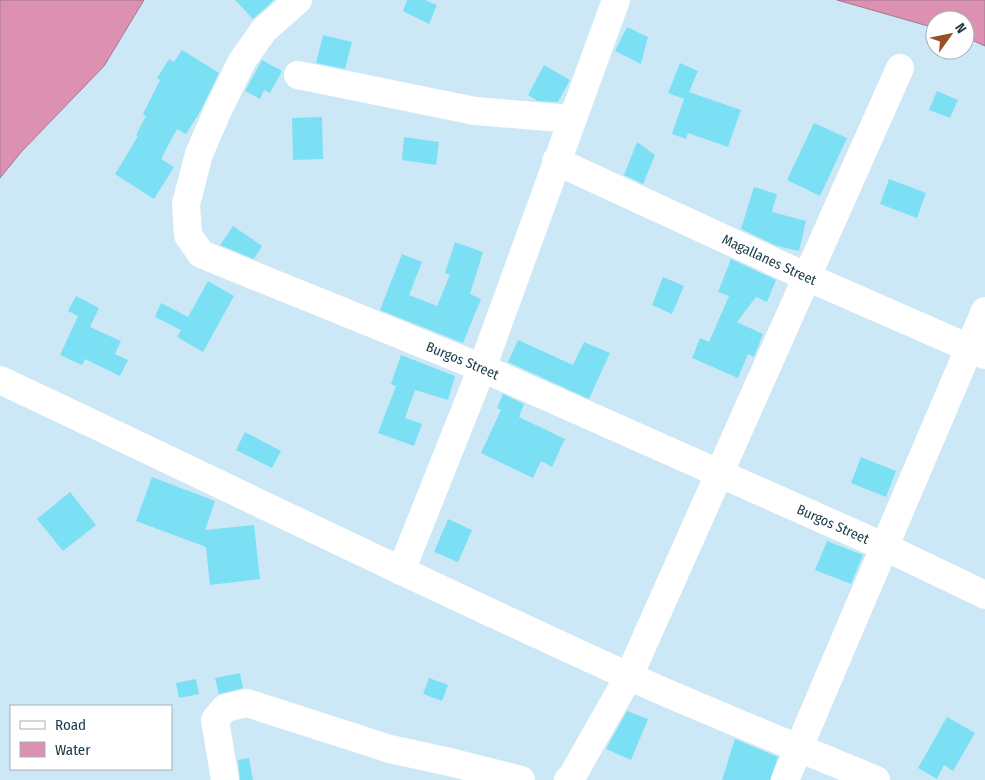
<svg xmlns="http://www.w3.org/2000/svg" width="985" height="780" font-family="'Fira Sans Condensed',sans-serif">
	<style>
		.water { fill: #dc91b1; stroke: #a27792 }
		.building { fill: #7be0f4 }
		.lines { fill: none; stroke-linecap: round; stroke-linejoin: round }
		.minor { stroke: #fff; stroke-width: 28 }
		.labels { text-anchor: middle; stroke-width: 4; stroke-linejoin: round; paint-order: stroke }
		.street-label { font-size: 14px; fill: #1b3948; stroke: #fff }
	</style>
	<rect width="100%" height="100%" fill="#cce8f7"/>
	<g class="water">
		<path d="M0,0h144l-40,66 -82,85 -22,27z"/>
		<path d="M837,0h148v46l-20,-9v-17h-30v8z"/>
	</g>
	<g class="building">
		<path d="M235,0h39l-21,19z"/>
		<path d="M407,0h18l12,5 -8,19 -26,-13z"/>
		<path d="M627,27l21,10 -7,27 -26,-13z"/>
		<path d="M323,35l29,7 -7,27 -29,-6z"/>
		<path d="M182,50l37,23 -18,37 -15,24 -9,-5 -16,30 13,8 -20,32 -39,-25 23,-38 -2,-1 10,-19 -3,-2 17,-34 -3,-2 12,-19 5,3z"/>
		<path d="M262,60l20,11 -12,22 -6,-3 -4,9 -15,-8z"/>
		<path d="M680,63l18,8 -9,21 52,18 -13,37 -40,-14 -2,6 -14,-5 12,-35 -16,-6z"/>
		<path d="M544,65l26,15 -12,22 -20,-1 -10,-6z"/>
		<path d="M937,91l21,9 -8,18 -21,-8z"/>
		<path d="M322,117l1,42 -30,1 -1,-42z"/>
		<path d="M814,123l33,15 -27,58 -33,-16z"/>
		<path d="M404,137l35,5 -3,23 -34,-5z"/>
		<path d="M637,142l18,13 -12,29 -19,-9z"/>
		<path d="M889,179l37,14 -9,25 -37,-14z"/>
		<path d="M754,187l23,7 -5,18 34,9 -7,30 -22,-5 -36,-17z"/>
		<path d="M233,226l29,20 -8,13 -34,-14z"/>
		<path d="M455,242l28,10 -13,42 11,5 -18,44 -83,-33 22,-56 20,8 -13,33 28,11 13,-31 -5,-2z"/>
		<path d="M731,259l45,21 -9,22 -11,-5 -19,25 26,12 -9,23 -6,-3 -10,24 -46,-20 8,-20 9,4 20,-46 -11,-4z"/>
		<path d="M663,277l21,9 -12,28 -20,-9z"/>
		<path d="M208,281l26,15 -31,56 -26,-15 4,-7 -26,-13 6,-14 27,14z"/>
		<path d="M76,296l23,12 -9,19 31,14 -6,13 13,6 -8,16 -35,-17 -3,6 -22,-10 18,-39 -10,-5z"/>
		<path d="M518,340l55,25 11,-23 26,11 -21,46 -81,-37z"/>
		<path d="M401,355l54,21 -7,24 -33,-10 -10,28 17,6 -8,22 -36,-13 18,-47 -5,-2z"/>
		<path d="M503,394l21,10 -5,13 46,22 -13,28 -11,-6 -8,17 -52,-25 20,-43 -4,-2z"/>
		<path d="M245,432l36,19 -9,17 -36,-18z"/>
		<path d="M861,457l35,14 -10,26 -35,-14z"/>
		<path d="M152,477l63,24 -10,29 49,-5 6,54 -50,6 -4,-38 -70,-26z"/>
		<path d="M70,492l26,33 -33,26 -26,-32z"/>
		<path d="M448,519l24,11 -14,32 -24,-10z"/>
		<path d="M827,541l36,14 -12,29 -36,-14z"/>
		<path d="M240,673l3,15 -24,6 -4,-16z"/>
		<path d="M429,678l19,7 -6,16 -19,-7z"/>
		<path d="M196,679l3,15 -20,4 -3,-15z"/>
		<path d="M627,711l21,8 -17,41 -25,-11z"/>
		<path d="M947,717l28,16 -22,38 -9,-6 -7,14 -19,-11z"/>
		<path d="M735,739l43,18 -8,23h-48z"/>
		<path d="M249,758l4,22h-13l-2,-20z"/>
	</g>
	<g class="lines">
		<g class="minor">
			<path id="s1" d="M298,0l-34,30 -22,31 -24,49 -19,44 -13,50 2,31 13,19 281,114 403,179 100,48"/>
			<path d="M298,75l177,36 97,8"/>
			<path id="s2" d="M556,161l251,116 178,78"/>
			<path d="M0,380c209,98 416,200 626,295 82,37 166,70 250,105"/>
			<path d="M401,571l81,-203 134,-368"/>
			<path d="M225,780l-10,-60 10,-12 22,-5 143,46 64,14 67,17"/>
			<path d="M568,780l3,-2 58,-102 271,-608"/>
			<path d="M785,780l200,-469"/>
		</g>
	</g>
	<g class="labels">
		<g class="street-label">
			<text dy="5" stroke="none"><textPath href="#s2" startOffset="235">Magallanes Street</textPath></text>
			<text dy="5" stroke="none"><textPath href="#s1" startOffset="574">Burgos Street</textPath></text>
			<text dy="5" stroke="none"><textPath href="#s1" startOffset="979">Burgos Street</textPath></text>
		</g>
	</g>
	<rect x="10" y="705" width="162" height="65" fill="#ffffff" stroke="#a4b0b6"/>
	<rect x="20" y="721" width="25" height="8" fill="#ffffff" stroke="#a4b0b6"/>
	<text x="55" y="730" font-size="15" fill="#1b3948">Road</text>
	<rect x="20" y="742" width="25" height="15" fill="#dc91b1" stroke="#a4b0b6"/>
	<text x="55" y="755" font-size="15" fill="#1b3948">Water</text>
	<g transform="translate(950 35) rotate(57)"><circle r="24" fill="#ffffff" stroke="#a4b0b6"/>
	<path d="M0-4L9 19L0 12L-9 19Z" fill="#955122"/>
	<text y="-8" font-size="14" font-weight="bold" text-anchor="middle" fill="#1b3948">N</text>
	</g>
</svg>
